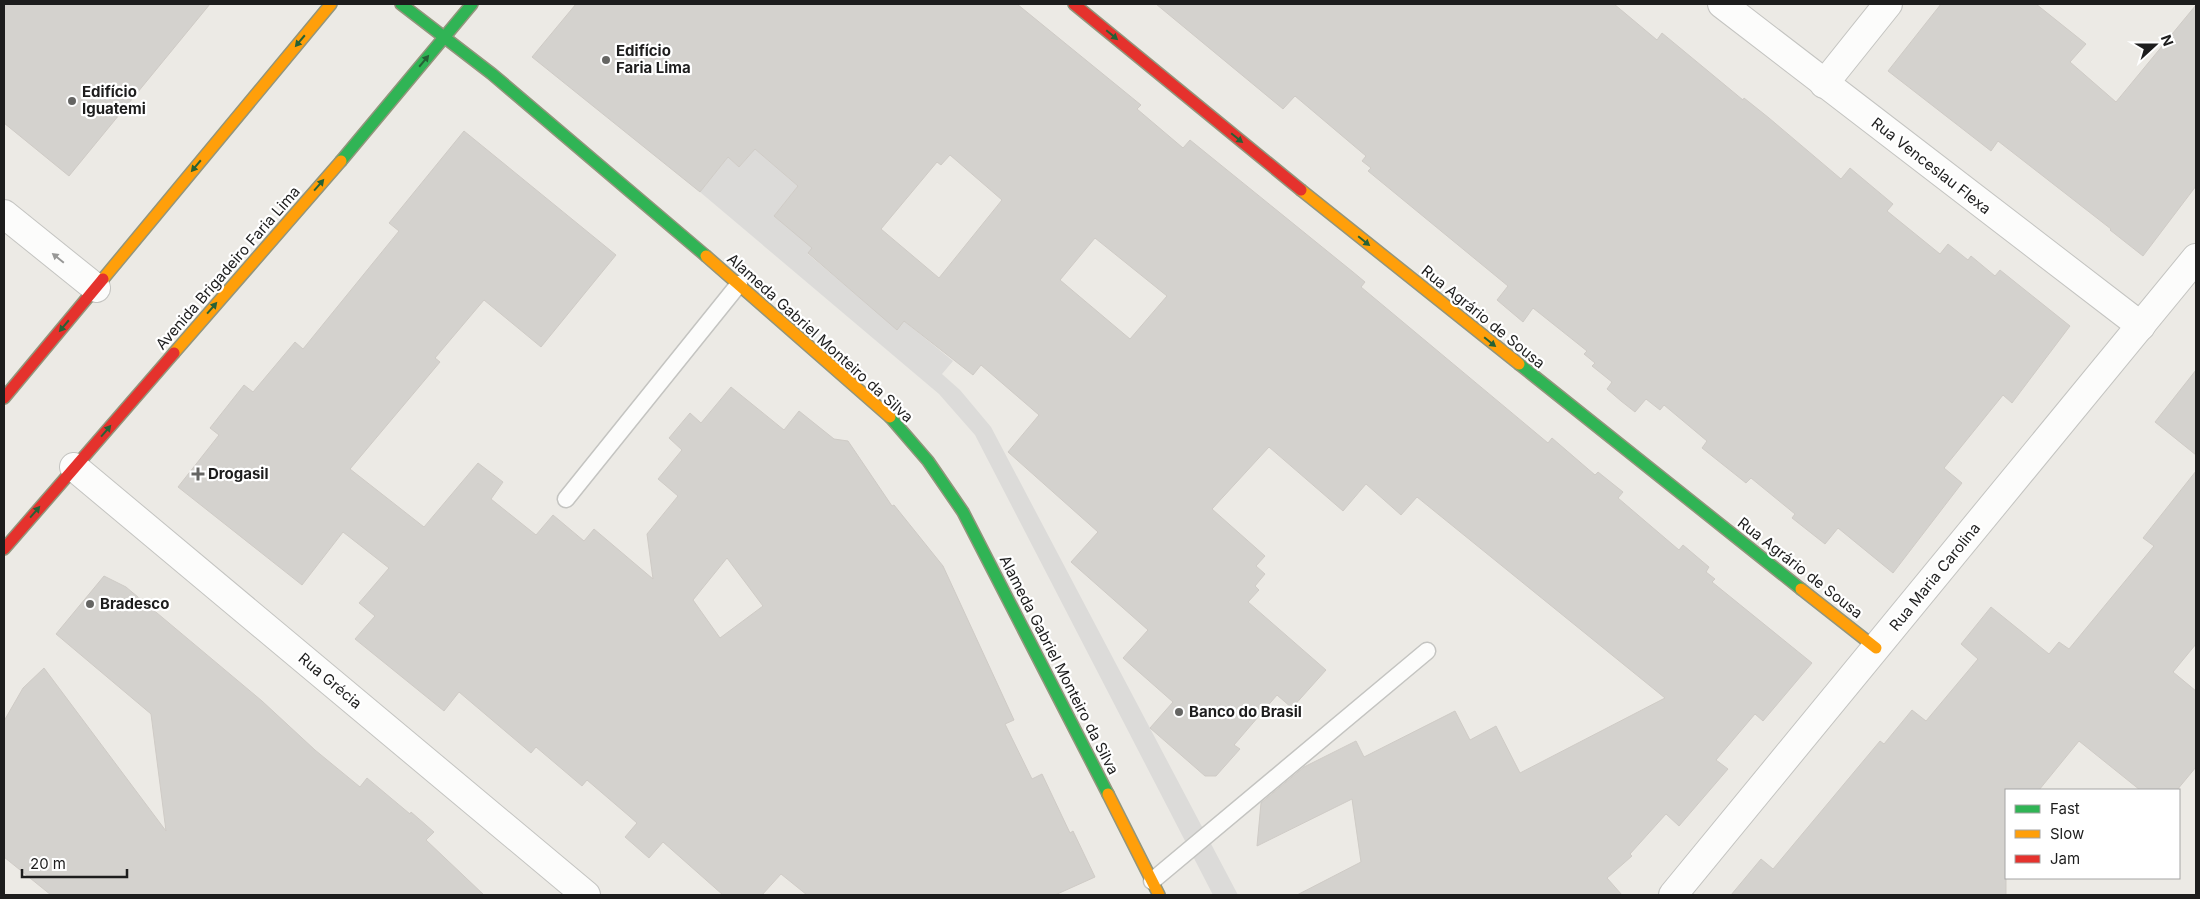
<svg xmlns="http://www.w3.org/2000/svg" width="2200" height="899" font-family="Inter,sans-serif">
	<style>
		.parking { fill: #dcdbd9 }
		.building { fill: #d4d2ce; stroke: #cfcbc6; fill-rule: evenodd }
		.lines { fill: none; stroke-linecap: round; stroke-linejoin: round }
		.lane-casing { stroke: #c4c4c1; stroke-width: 19 }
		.street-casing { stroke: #c4c4c1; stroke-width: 30 }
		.fast-casing { stroke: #92957c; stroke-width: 14 }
		.slow-casing { stroke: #92957c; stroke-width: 14 }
		.jam-casing { stroke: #92957c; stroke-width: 14 }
		.lane { stroke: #fcfcfb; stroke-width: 16 }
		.street { stroke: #fcfcfb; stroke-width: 28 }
		.fast { stroke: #30b455; stroke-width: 11 }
		.slow { stroke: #ff9f0a; stroke-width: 11 }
		.jam { stroke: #e5322d; stroke-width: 11 }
		.oneway { fill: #266136 }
		.oneway2 { fill: #989897 }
		.poi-dot { fill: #656563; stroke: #fff; stroke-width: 2 }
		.labels { text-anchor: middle; stroke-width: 4.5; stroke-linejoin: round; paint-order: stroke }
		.poi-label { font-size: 15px; font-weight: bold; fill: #1d1d1d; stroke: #fff; text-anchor: start }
		.street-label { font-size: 15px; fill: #1d1d1d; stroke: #fff }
	</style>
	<rect width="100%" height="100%" fill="#eceae5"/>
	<path class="parking" d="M755,149l43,37 -24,30 39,31 -5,7 89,75 7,-8 49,40 -11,13 18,16 31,37 247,468h-25l-238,-460 -36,-41 -239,-202 28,-35 11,10z"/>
	<g class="building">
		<path d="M4,4h206l-141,172 -65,-53z"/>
		<path d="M576,4h441l124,101 -4,4 46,39 7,-8 163,132 12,10 -4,5 187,156 4,-5 43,37 3,-3 25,20 -5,6 61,52 4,-5 26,22 -3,5 9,7 -3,3 100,81 -49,58 -8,-7 -39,46 12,9 -49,57 -13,-12 -36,40 2,2 -25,22 15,17h-325l64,-33 -9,-63 -95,47 4,-43 43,-36 52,-26 8,16 91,-46 15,29 26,-14 24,47 145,-75 -248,-201 -16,18 -35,-31 -23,27 -74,-64 -57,62 53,47 -9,10 9,8 -10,12 4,4 -11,12 78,68 -34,38 -15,-13 -43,50 6,4 -24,27h-11l-55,-48 23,-26 -50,-44 25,-28 -77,-68 27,-30 -90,-80 31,-37 -58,-50 -8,10 -69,-54 -7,9 -89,-77 4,-5 -38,-32 24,-30 -43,-37 -16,18 -11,-10 -28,35 -168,-135zM950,155l52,45 -63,78 -58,-49 56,-67 4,3zM1095,238l72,58 -37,43 -70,-59z"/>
		<path d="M1156,4h458l43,36 5,-7 81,67 1,-2 25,20 72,61 9,-11 43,36 -6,7 53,43 8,-10 20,16 3,-4 24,20 5,-6 70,56 -58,77 -9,-8 -59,73 18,15 -69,90 -55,-45 -13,16 -33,-26 3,-4 -44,-36 -5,5 -44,-35 5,-7 -43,-36 -4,5 -14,-11 -11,13 -14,-11 -14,-12 5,-7 -20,-16 3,-3 -11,-9 3,-3 -54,-43 -10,14 -26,-22 11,-14 -140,-115 3,-3 -9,-7 4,-5 -71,-60 -12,13z"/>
		<path d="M1941,4h95l50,40 -16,18 46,40 80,-97v181l-53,70 -33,-26 1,-1 -113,-88 -7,10 -103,-80z"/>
		<path d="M464,131l152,124 -75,92 -57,-47 -49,58 5,4 -90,107 74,58 54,-64 25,19 -12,17 45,36 17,-20 31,26 10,-12 59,50 -6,-45 31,-38 -20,-17 24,-29 -13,-12 21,-25 11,10 30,-36 53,43 15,-19 35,28 14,2 44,65 2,-1 49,61 71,154 -9,4 27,55 10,-5 28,59 3,-2 22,46 -40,18h-248l-26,-21 -19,21h-39l-60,-53 -14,16 -24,-21 12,-14 -8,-7 -42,-36 -5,6 -46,-39 -5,6 -72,-61 -15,19 -89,-72 20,-23 -16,-13 30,-35 -46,-36 -41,53 -124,-98 41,-52 -9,-7 34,-43 9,7 42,-50 8,7 96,-118 -10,-8zM727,558l36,48 -43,32 -27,-38z"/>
		<path d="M2196,370v85l-41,-33z"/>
		<path d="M2196,471v173l-23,28 23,19v76l-19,23h-37l-61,-49 -40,49h-33v105h-275l30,-36 12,10 107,-128 4,3 28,-34 14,11 52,-62 -17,-15 30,-37 58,47 10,-12 10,7 85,-103 -11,-8z"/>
		<path d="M104,576l22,11 136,114 53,49 45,37 7,-9 43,36 1,-2 23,20 -8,8 58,55h-433l-47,-38v-136l19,-33 21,-20 122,163 -15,-117 -95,-80z"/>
	</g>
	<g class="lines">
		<defs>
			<g id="lane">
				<path d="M566,499l173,-215"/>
				<path d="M1152,881l275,-230"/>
			</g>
			<g id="street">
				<path d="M1722,4l419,322"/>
				<path d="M1824,84l64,-80"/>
				<path d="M4,214l92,74"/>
				<path d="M74,467l512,428"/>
				<path d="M1673,895l523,-637"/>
			</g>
			<g id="fast">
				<path d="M401,4l91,70 214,182"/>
				<path d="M341,161l131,-157"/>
				<path d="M1519,364l282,225"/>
				<path d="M890,417l38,44 35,51 145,282"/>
			</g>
			<g id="slow">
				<path d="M1301,190l218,174"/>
				<path d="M706,256l184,161"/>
				<path d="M103,279l228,-275"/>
				<path d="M174,353l167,-192"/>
				<path d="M1801,589l75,59"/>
				<path d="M1108,794l51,101"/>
			</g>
			<g id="jam">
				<path d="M1074,4l227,186"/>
				<path d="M4,398l99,-119"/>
				<path d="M4,549l170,-196"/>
			</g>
		</defs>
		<use href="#lane" class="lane-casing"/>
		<use href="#street" class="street-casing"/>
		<use href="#fast" class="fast-casing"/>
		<use href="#slow" class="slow-casing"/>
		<use href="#jam" class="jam-casing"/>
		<use href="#lane" class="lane"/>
		<use href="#street" class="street"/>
		<use href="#fast" class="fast"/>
		<use href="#slow" class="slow"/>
		<use href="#jam" class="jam"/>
	</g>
	<defs><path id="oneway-solid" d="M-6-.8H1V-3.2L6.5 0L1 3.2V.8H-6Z" transform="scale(1.25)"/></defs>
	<g class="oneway">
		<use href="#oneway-solid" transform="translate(1112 35) rotate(40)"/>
		<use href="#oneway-solid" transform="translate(300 41) rotate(130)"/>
		<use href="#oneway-solid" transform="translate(424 61) rotate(-50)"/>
		<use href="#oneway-solid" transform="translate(1237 138) rotate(39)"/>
		<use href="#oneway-solid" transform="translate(196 166) rotate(130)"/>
		<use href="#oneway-solid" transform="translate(319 185) rotate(-49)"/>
		<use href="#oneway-solid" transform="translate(1364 241) rotate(39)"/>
		<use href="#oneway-solid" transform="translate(212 308) rotate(-49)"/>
		<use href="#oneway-solid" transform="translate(64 326) rotate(130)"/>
		<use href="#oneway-solid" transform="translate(1490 342) rotate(39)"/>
		<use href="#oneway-solid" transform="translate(106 431) rotate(-49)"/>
		<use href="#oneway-solid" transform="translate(35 512) rotate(-49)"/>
	</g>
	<use class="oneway2" href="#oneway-solid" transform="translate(58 258) rotate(-141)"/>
	<g class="poi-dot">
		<circle cx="606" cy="60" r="5"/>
		<circle cx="72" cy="101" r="5"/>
		<path d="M195.5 466.5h5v5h5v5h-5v5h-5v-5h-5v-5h5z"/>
		<circle cx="90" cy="604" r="5"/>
		<circle cx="1179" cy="712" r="5"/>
	</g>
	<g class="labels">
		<g class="poi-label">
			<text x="616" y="56">Edifício<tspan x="616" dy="17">Faria Lima</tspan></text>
			<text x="82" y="97">Edifício<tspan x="82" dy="17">Iguatemi</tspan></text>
			<text x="208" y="479">Drogasil</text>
			<text x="100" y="609">Bradesco</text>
			<text x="1189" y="717">Banco do Brasil</text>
		</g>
		<g class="street-label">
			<text transform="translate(1931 166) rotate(38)" y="5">Rua Venceslau Flexa</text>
			<text transform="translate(228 268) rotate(-49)" y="5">Avenida Brigadeiro Faria Lima</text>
			<text transform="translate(1483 317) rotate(39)" y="5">Rua Agrário de Sousa</text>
			<text transform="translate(820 338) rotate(42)" y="5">Alameda Gabriel Monteiro da Silva</text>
			<text transform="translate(1800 568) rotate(38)" y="5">Rua Agrário de Sousa</text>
			<text transform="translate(1935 577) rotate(-51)" y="5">Rua Maria Carolina</text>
			<text transform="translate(1059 665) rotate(63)" y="5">Alameda Gabriel Monteiro da Silva</text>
			<text transform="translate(330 681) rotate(40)" y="5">Rua Grécia</text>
		</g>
	</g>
	<rect width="2200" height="899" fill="none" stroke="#1d1d1d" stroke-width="10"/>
	<rect x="2005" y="789" width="175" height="90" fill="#ffffff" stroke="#a5a5a5"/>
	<rect x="2015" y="805" width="25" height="8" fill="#30b455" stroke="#a5a5a5"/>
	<text x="2050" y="814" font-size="15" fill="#1d1d1d">Fast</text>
	<rect x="2015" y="830" width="25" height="8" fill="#ff9f0a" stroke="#a5a5a5"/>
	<text x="2050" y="839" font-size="15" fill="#1d1d1d">Slow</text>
	<rect x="2015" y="855" width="25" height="8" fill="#e5322d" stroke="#a5a5a5"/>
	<text x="2050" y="864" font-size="15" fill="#1d1d1d">Jam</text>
	<g transform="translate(2155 45) rotate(69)" stroke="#ffffff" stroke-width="4" paint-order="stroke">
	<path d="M0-4L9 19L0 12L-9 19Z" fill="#1d1d1d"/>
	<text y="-8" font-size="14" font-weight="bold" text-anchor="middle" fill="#1d1d1d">N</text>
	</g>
	<path d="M22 869v8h105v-8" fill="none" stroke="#1d1d1d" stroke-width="2.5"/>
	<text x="30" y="869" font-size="15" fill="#1d1d1d" stroke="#ffffff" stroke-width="4" paint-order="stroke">20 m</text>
</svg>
